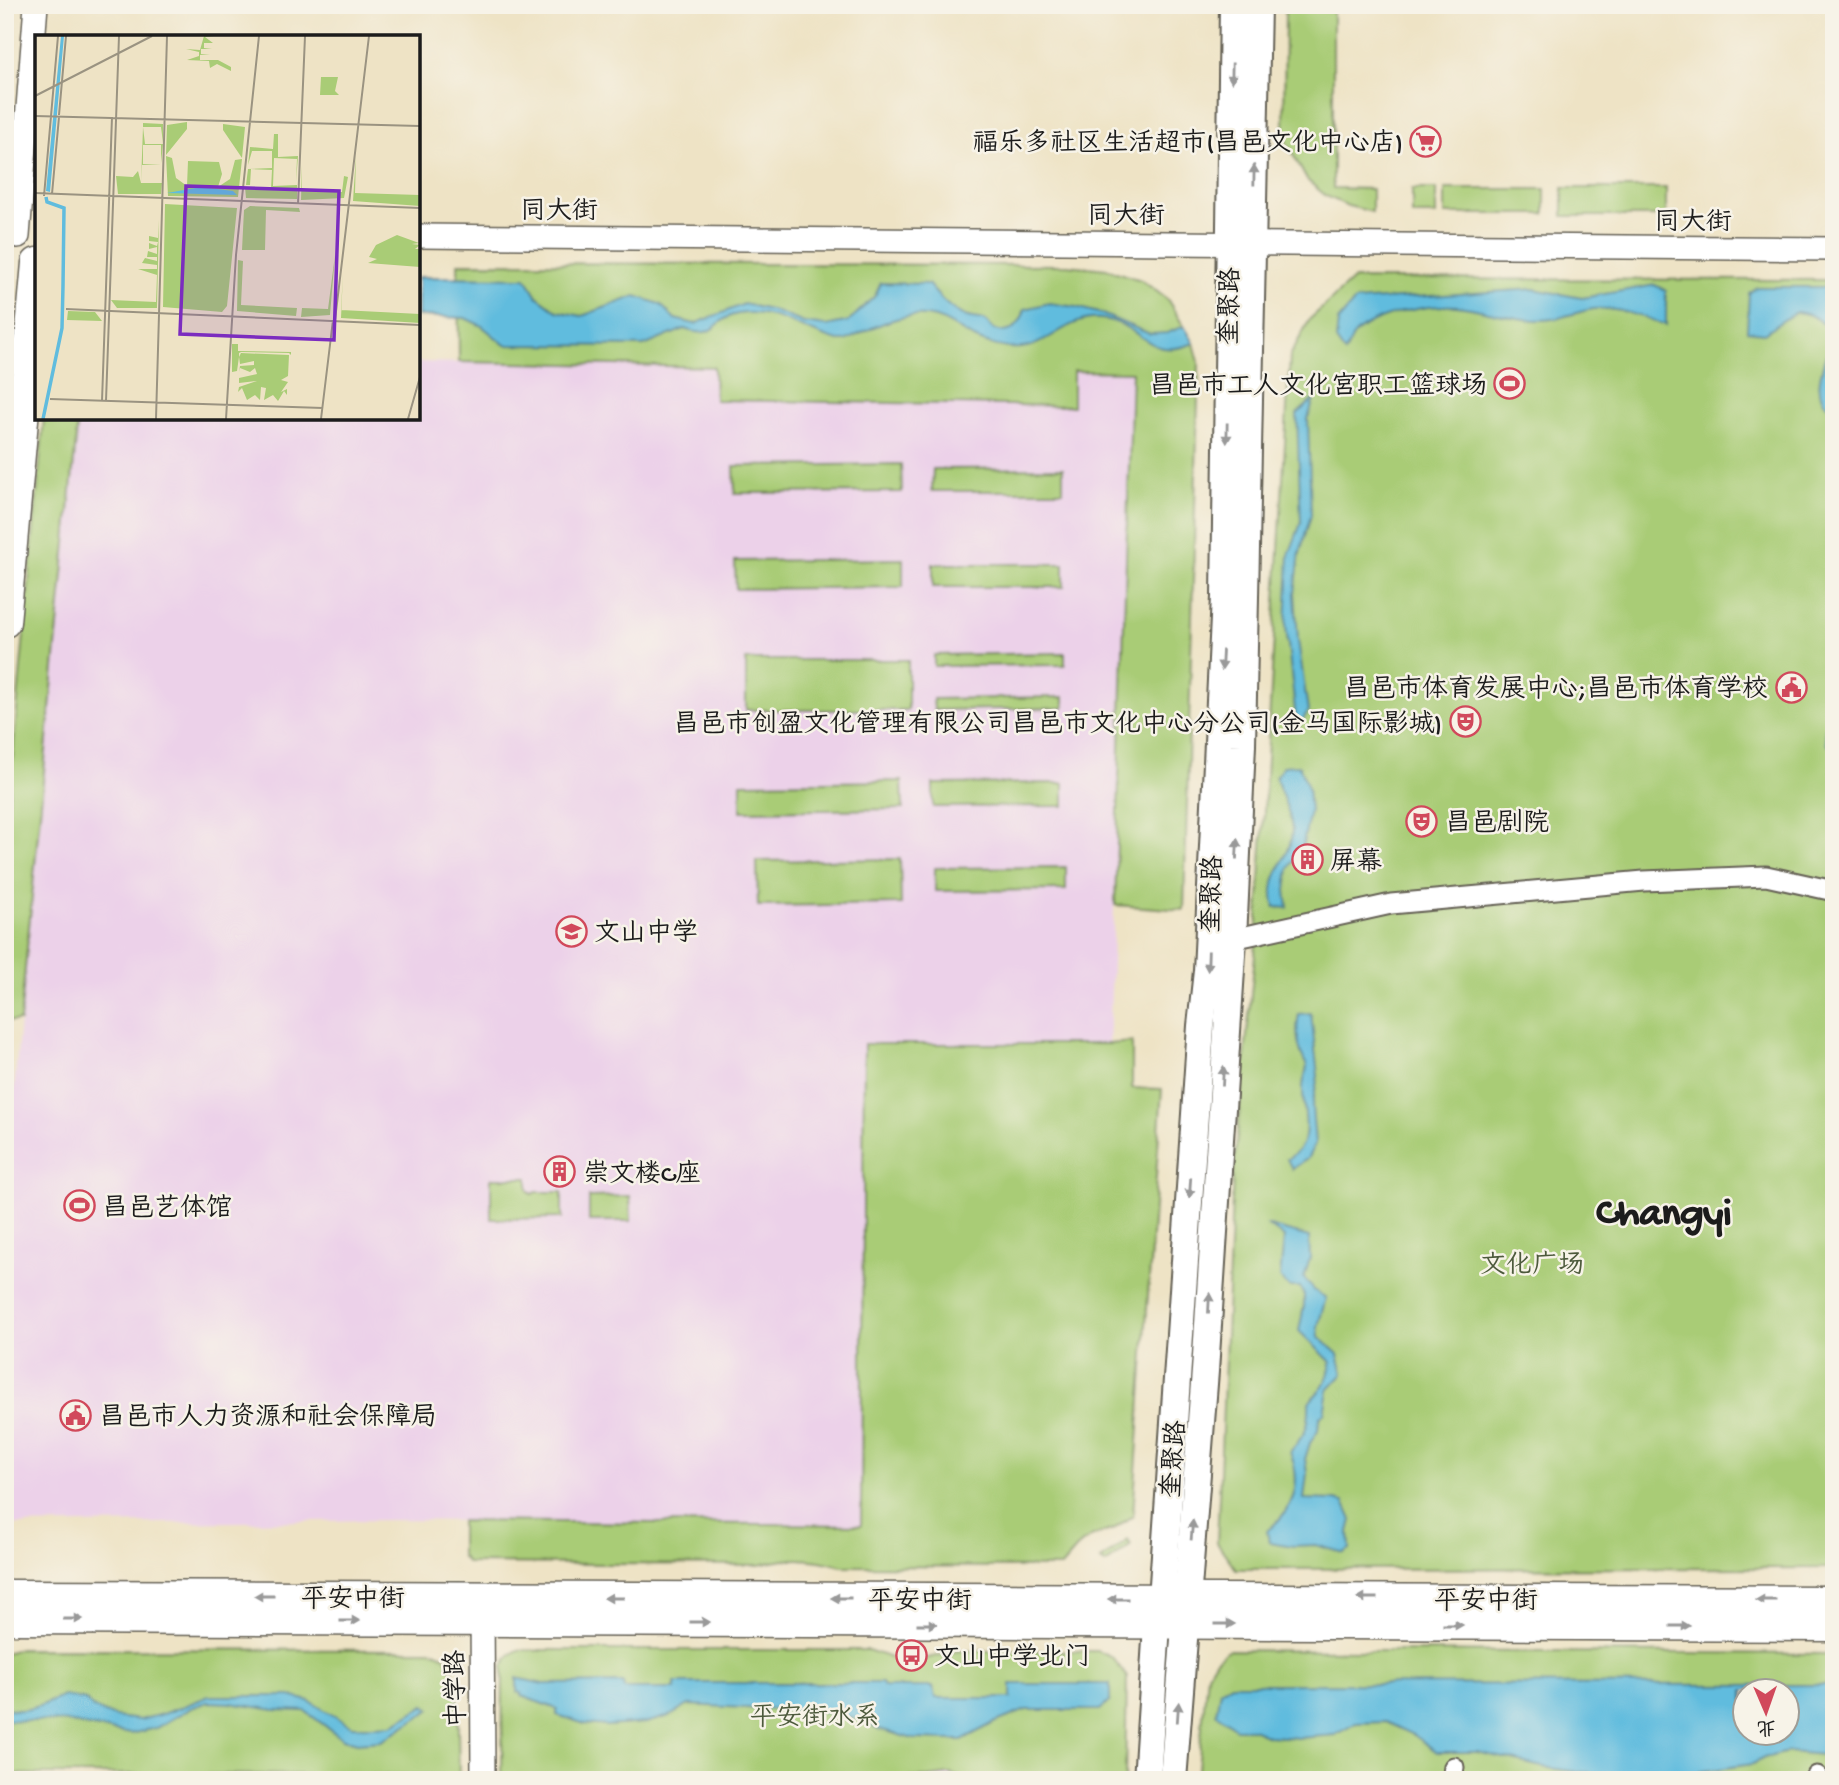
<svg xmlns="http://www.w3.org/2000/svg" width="1839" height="1785" font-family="'Gochi Hand','LXGW WenKai TC',sans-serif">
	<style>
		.built { fill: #ecd1e9 }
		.green { fill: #a9cc76; stroke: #627449; stroke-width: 2; fill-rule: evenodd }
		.water { fill: #60bcde; stroke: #3e6c7d; stroke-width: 2; fill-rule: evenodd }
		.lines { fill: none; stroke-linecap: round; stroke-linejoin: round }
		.minor-casing { stroke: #666257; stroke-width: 23 }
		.tertiary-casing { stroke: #666257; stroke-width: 26 }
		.secondary-casing { stroke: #666257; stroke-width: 30 }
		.primary-casing { stroke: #666257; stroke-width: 33 }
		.minor { stroke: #fff; stroke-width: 19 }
		.tertiary { stroke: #fff; stroke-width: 23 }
		.secondary { stroke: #fff; stroke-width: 26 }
		.primary { stroke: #fff; stroke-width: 30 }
		.oneway { fill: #999 }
		.labels { text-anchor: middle; stroke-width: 5; stroke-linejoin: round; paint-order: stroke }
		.poi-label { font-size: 26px; fill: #1c1c1c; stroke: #f7f3e8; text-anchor: start }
		.street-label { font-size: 26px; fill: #1c1c1c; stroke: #f7f3e8 }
		.park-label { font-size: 26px; fill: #4d5a3c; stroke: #f7f3e8 }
		.town-label { font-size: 40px; font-weight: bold; fill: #1c1c1c; stroke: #f7f3e8 }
		.inset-river { fill: none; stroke: #60bcde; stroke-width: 3.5 }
		.inset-road { fill: none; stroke: #9a9381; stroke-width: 2 }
		.view { fill: #7b2cbf; fill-opacity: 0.15; stroke: #7b2cbf; stroke-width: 3.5 }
		.inset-edge { fill: none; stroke: #1c1c1c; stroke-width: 3.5 }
	</style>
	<rect width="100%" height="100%" fill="#f7f3e8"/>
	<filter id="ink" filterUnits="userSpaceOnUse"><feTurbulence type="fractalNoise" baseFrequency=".0143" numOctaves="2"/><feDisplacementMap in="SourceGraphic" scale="14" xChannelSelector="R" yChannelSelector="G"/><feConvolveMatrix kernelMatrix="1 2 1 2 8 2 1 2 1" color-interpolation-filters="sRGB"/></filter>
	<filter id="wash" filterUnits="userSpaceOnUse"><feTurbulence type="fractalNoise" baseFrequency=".00686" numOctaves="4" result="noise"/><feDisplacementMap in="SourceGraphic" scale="28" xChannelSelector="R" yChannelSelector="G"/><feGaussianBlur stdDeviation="1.57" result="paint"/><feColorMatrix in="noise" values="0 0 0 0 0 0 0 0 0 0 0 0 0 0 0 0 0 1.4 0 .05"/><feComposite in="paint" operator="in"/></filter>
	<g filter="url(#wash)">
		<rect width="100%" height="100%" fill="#eee3c5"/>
		<g class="built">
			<path d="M418,362l715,10 -41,1155 -703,-7 -384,5v-326l15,-178 58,-603h340z"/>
			<path d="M950,1774l20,6h-112l70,-3z"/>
		</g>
		<g class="green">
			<path d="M1285,5h48v183l39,1v23l-24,-6 -22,-10 -19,-16 -23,-42z"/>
			<rect x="1563" y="188" width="103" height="28"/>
			<rect x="1412" y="189" width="24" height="26"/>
			<rect x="1445" y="189" width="100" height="25"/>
			<path d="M458,263l609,2 40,4 34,11 26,19 27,44 5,19 -15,548 -69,-5 17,-533 -59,-1v35l-358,-6 -1,-33 -255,-5z"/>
			<path d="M1354,279l480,1v1288l-598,1 -19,-26 16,-366 24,-243 33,-578 20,-37z"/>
			<path d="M44,418h34l-58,603h-15v-182z"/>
			<path d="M901,464l1,28 -167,1 -1,-27z"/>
			<path d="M1063,468v23h-131l1,-22z"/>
			<path d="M903,559v28l-167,2 -1,-28z"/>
			<rect x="933" y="564" width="131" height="23"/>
			<path d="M1065,653v12l-131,1v-11z"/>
			<rect x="746" y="660" width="162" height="50"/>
			<path d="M1064,697v11l-130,2 -1,-11z"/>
			<path d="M902,781l1,28 -162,2v-28z"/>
			<path d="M1064,783v23l-131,1v-23z"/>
			<path d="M900,859l1,45 -143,2 -1,-45z"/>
			<path d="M1066,867v23l-131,1v-23z"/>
			<path d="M1132,1042v46l30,1 -29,426 -19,14 -21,7 -13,9 -19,22 -219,-1c-33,-9 -50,-9 -83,-1l-292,-2 -6,-7v-35l400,4 3,-481h245z"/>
			<path d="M491,1178h37v12l4,4 5,-2h25v26l-71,1z"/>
			<path d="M630,1196l1,25h-42v-24z"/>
			<path d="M1128,1540l3,5 -25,19 -5,-4z"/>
			<path d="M18,1649l413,1c20,5 16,14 26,30l2,100h-17v-5l-437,-1v-121z"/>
			<path d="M518,1650h350l29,10h23l37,-9h141l15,7 14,19 -2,103h-155l-20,-6 -22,3 -70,3h-356l1,-114 7,-11z"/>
			<path d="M1228,1650l606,4v126h-376l-15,-3 -1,3h-245l10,-106 9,-15zM1744,1690h42v42h-42z"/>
		</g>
		<g class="water">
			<path d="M418,277l108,1 11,18 20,15 25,5 54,-20 24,8 15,15 20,5 49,-20 30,7 30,12 22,3 23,-5 26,-25 6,-13 47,1c10,12 22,26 37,32 6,3 15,2 21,5 6,4 1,5 8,8 17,9 27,-6 31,-20l24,-6 27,4 26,7 48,20 17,-1 17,-7 10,17c-47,20 -52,-20 -93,-24 -33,-3 -51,26 -80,29 -15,2 -38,-5 -51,-12 -15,-8 -26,-18 -44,-20 -29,-3 -56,13 -81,25h-7c-34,-9 -63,-33 -100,-27 -25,4 -20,27 -54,15l-40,17 -139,-1 -23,-19 -17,-8 -47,-2z"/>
			<path d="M1655,285l11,6v34c-22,-8 -54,-20 -78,-15 -22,5 -28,10 -52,10 -27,-1 -52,-11 -79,-14 -28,-2 -81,8 -102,28 -4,5 -7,13 -10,19l-9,-13 2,-19 17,-20 179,-12 48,9z"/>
			<path d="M1757,287h77v92l-3,5 3,26c-28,-15 -8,-50 -2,-74 -10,-16 -18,-22 -36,-24l-32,21 -17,-2 2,-38z"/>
			<path d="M1314,399l-6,20 3,96 -11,38 -5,40 3,47 10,71 -11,18 -11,-103 3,-71 12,-32 -4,-109z"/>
			<path d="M1834,720v30l-7,-5 -2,-16z"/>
			<path d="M1299,765l9,23 2,23 -8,38 -13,19 -3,22 2,18 -13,-1c-10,-34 18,-48 17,-78 -1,-17 -12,-35 -16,-52l7,-11z"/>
			<path d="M1311,1013l7,63 -6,30 3,38 -8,15 -15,10 -5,-10c30,-17 15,-43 16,-71 0,-7 3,-15 4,-22 -9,-16 -12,-34 -8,-52z"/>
			<path d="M1266,1225l43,12 1,21 -6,20 10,12 12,8 -8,28 1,11 19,17 5,20 -15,16 -4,23 -5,5 -1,12 -8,13 -5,16 2,14 -3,26 31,1 9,2 8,18 -3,12 1,17 -6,4 -29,-8 -22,1 -24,-4 -2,-11c27,-22 36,-46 23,-79 15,-18 20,-25 19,-50 13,-13 20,-22 22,-40l-32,-31 5,-25v-11l-4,-8h-11l-9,-9 4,-41z"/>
			<path d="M517,1678l26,6 80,-1 1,6h51v-6h207l2,4h49l2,11h76v-14h99v17l-10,9h-74l-32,13 -32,17h-14l-35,-1 -34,-10 -24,-11 -34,-6 -132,-7 -19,11 -24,7 -40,3 -21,-2 -28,-9v-6l-36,-13v-3l-4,-1z"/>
			<path d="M1231,1684l603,1v63l-11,7 -35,-3 -24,6 -11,6 -56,8 -43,4 -77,-4 -35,-5 -65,-15h-40l-23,-17 -28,-13 -30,1 -21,12 -35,3 -32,-2 -16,-7h-16l-20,-16 4,-23zM1744,1690h42v42h-42z"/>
			<path d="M64,1696l22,4 5,7 24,10 25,3 26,-7 43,-17h81l19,5 43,25h23l17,-1 33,-20 6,4 -50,32 -24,2 -14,-4 -38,-28 -30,-1 -45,-7 -22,-1 -17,6 -35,20 -26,6 -64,-12 -61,-2v-13c18,9 41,-4 59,-11z"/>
		</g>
	</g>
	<g filter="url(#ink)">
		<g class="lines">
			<defs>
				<g id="minor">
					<path d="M1233,939l158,-35 253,-23 122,-5 68,15"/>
					<path d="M1817,1776v4"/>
					<path d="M1452,1780l2,-13"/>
				</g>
				<g id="tertiary">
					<path d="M18,236l18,-231"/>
					<path d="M418,236l1416,13"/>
					<path d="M482,1604l1,176"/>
				</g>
				<g id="secondary">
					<path d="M1147,1780l10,-155 5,-26 39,-573 6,-55 18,-374 8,-592"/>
					<path d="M1173,1780l32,-409 28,-432 9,-194 15,-740"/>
				</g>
				<g id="primary">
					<path d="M5,622l32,-359"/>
					<path d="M5,1595l1829,6"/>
					<path d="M5,1619l1829,7"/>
				</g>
			</defs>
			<use href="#minor" class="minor-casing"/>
			<use href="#tertiary" class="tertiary-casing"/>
			<use href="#secondary" class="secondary-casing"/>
			<use href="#primary" class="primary-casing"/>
			<use href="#minor" class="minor"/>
			<use href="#tertiary" class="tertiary"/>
			<use href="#secondary" class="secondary"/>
			<use href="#primary" class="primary"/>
		</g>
		<defs><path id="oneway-solid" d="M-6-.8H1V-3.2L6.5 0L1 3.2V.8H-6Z" transform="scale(1.75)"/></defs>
		<g class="oneway">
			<use href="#oneway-solid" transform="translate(1232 73) rotate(91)"/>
			<use href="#oneway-solid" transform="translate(1254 175) rotate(-89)"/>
			<use href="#oneway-solid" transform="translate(1227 433) rotate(91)"/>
			<use href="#oneway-solid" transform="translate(1222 660) rotate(93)"/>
			<use href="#oneway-solid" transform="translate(1237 849) rotate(-87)"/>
			<use href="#oneway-solid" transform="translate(1208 961) rotate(92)"/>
			<use href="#oneway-solid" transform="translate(1223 1076) rotate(-87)"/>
			<use href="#oneway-solid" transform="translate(1190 1188) rotate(94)"/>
			<use href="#oneway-solid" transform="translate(1209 1303) rotate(-87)"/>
			<use href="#oneway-solid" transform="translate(1192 1530) rotate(-85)"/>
			<use href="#oneway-solid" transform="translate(264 1596) rotate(-180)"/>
			<use href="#oneway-solid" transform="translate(614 1598) rotate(-180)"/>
			<use href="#oneway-solid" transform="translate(841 1598) rotate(-180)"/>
			<use href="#oneway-solid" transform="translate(1367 1598) rotate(-180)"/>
			<use href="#oneway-solid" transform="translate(1118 1599) rotate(-180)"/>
			<use href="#oneway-solid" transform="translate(1766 1600) rotate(-180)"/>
			<use href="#oneway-solid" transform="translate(73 1619)"/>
			<use href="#oneway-solid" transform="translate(350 1621)"/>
			<use href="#oneway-solid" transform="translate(700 1622)"/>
			<use href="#oneway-solid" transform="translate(927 1624)"/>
			<use href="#oneway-solid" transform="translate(1225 1624)"/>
			<use href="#oneway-solid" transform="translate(1453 1625)"/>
			<use href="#oneway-solid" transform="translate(1680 1626)"/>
			<use href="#oneway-solid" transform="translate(1178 1712) rotate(-86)"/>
		</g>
	</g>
	<defs>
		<symbol id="supermarket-ring" viewBox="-11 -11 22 22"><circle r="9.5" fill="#f7f3e8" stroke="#d1495b" stroke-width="1.5"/><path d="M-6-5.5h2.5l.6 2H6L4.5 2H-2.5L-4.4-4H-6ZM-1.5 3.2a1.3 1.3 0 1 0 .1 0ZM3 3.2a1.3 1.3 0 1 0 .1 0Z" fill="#d1495b"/></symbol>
		<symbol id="stadium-ring" viewBox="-11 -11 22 22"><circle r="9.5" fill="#f7f3e8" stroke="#d1495b" stroke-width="1.5"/><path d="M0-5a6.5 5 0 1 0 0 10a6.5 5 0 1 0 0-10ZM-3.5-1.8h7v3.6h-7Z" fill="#d1495b"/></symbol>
		<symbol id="civic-ring" viewBox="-11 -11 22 22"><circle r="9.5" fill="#f7f3e8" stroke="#d1495b" stroke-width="1.5"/><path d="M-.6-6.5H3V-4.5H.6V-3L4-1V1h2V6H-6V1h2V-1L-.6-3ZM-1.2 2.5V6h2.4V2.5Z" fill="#d1495b"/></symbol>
		<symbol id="theatre-ring" viewBox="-11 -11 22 22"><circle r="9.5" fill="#f7f3e8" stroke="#d1495b" stroke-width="1.5"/><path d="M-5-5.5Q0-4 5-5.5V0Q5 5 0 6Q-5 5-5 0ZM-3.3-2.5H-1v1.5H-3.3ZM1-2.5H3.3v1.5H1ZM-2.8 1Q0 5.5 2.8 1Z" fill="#d1495b"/></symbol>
		<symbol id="building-ring" viewBox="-11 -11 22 22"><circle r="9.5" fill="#f7f3e8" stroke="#d1495b" stroke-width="1.5"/><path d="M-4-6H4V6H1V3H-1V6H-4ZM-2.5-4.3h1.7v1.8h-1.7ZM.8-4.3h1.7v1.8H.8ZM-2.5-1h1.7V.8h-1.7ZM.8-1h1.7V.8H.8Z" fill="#d1495b"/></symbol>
		<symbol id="school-ring" viewBox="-11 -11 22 22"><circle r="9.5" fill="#f7f3e8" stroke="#d1495b" stroke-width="1.5"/><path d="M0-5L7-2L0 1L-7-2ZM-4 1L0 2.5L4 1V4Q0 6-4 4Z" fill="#d1495b"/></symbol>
		<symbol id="bus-ring" viewBox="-11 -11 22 22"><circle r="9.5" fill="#f7f3e8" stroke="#d1495b" stroke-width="1.5"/><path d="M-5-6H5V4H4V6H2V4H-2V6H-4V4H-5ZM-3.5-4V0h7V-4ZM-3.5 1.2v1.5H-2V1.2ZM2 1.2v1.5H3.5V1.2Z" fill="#d1495b"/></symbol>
	</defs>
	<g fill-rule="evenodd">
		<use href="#supermarket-ring" x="1408" y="124" width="35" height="35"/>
		<use href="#stadium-ring" x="1492" y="366" width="35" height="35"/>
		<use href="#civic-ring" x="1774" y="670" width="35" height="35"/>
		<use href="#theatre-ring" x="1448" y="704" width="35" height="35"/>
		<use href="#theatre-ring" x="1404" y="804" width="35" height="35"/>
		<use href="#building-ring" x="1290" y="842" width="35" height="35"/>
		<use href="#school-ring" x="554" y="914" width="35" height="35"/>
		<use href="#building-ring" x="542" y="1154" width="35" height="35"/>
		<use href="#stadium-ring" x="62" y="1188" width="35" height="35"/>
		<use href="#civic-ring" x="58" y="1398" width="35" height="35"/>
		<use href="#bus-ring" x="894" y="1638" width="35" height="35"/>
	</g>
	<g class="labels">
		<g class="poi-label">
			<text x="1403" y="150" text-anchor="end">福乐多社区生活超市(昌邑文化中心店)</text>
			<text x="1487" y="393" text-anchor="end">昌邑市工人文化宫职工篮球场</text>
			<text x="1768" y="696" text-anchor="end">昌邑市体育发展中心;昌邑市体育学校</text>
			<text x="1442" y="731" text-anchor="end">昌邑市创盈文化管理有限公司昌邑市文化中心分公司(金马国际影城)</text>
			<text x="1445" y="830">昌邑剧院</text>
			<text x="1330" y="869">屏幕</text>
			<text x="594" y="940">文山中学</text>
			<text x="583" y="1181">崇文楼C座</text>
			<text x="102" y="1215">昌邑艺体馆</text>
			<text x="99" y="1424">昌邑市人力资源和社会保障局</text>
			<text x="934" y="1664">文山中学北门</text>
		</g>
		<g class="street-label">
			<text x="559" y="218">同大街</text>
			<text x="1126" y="223">同大街</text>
			<text x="1693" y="229">同大街</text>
			<text transform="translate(1228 306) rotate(-89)" y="9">奎聚路</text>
			<text transform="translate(1210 894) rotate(-88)" y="9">奎聚路</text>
			<text transform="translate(1172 1459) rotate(-86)" y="9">奎聚路</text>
			<text x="353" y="1606">平安中街</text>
			<text x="920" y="1608">平安中街</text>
			<text x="1486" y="1608">平安中街</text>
			<text transform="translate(454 1689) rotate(-91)" y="9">中学路</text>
		</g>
		<g class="park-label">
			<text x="1532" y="1272">文化广场</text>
			<text x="815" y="1724">平安街水系</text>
		</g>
		<g class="town-label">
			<text x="1664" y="1223">Changyi</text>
		</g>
	</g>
	<g transform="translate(35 35)">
		<rect width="385" height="385" fill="#eee3c5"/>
		<path d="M169,1h10l-9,1 8,6h-9v5l8,1h-11v5h9l-10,1v5h18l13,7v4l-14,-7 -7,4 -1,-7 -22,-1 12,-4v-4l-13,-3 14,1zM286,42h17l-3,14 4,4h-19zM152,87v7l-21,26 1,-30zM108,88l20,1v19l-2,-16h-18l2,17h18l-2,19v-18h-18v19h18l-19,1 -1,18h21l-1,11h-43l-2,-18 17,1 5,-6 3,12 2,-56zM188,89l22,3 -3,31 -19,-28zM239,99h4v23l20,-1 -2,26 1,-23 -23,-1 -1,28 24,-1v14l-51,-1 -1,-11 26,2 1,-19 -21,-1 -1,16h-4l2,-16 24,-1v-17h-20l-4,14 2,-18 23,2zM321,120l-1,38 65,2v11l-67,-5zM131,121l6,2 4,20 11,8 1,-25 31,1 3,12 -4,13 12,-8 5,-19 7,-1 -4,38 -70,-1zM267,130v25l40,2 2,-16 4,1 -4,21 -43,2zM130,169l72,4 -10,98 -5,6 -59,-5zM215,171l49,2 1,4 -34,-2 -1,40h-23l2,-40zM124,185l-2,88h-40l-6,-8 45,2 1,-27 -19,-6h19v-4l-15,-2 3,-5 12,3v-4h-10l1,-6 9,3v-7l-8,2v-6l8,3 1,-4 -9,-1v-5l9,2zM362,200l22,8 -7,1 8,1 -5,4h5v18l-52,-4 9,-4 -8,-2 7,-12zM300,220l-5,60 -29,2 1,-9 26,1zM203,225l5,1 -2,44 56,3 -1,8 -59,-5zM308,238l-2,37 79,4v9l-79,-5zM33,276l27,1 7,9 -35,-1zM197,309h6v7l53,1v3l-2,-2 -48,-1 -2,1v4l2,-4 48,2 -1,21 -7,4 7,2 -7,10 6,-3v6l-3,-4 -6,10 -5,-6 -9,5 2,-12 -5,-1 -1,13 -5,-5 -8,5 -5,-12 -4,4 1,-5 18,-6 -18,2v-5l18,-4 -2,-6 -5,4 -10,-4 -1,4 1,-6 14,-1v-4l-14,3 -1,-7 -2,14 -5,1z" fill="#a9cc76"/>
		<path d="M26,1h3l-14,156 -4,-1zM166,152l32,4 4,4 -70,-2z" fill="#60bcde"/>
		<path class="inset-river" d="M8,384l19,-91 1,-42 1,-78 -17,-6 -1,-5"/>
		<path class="inset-road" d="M0,61l117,-60M24,80l7,-79M0,81l385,10M0,158l385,15M17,159l7,-77M9,161l14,-160M263,169l7,-168M31,274l354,16M300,285l34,-284M15,364l273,9M67,366l10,-284M71,366l13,-365M121,384l11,-383M191,384l10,-164 23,-219M286,384l12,-99M373,384l12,-42"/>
		<path class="view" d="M151,151l153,5 -5,149 -154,-6z"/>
		<rect width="385" height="385" class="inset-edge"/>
	</g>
	<rect width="1839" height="1785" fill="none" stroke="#f7f3e8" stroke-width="28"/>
	<g transform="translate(1766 1712) rotate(178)"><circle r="33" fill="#f7f3e8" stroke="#9f9d96" stroke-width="2"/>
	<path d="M0-5L12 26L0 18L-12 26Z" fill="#d1495b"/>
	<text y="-10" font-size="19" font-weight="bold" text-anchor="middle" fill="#1c1c1c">北</text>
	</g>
</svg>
